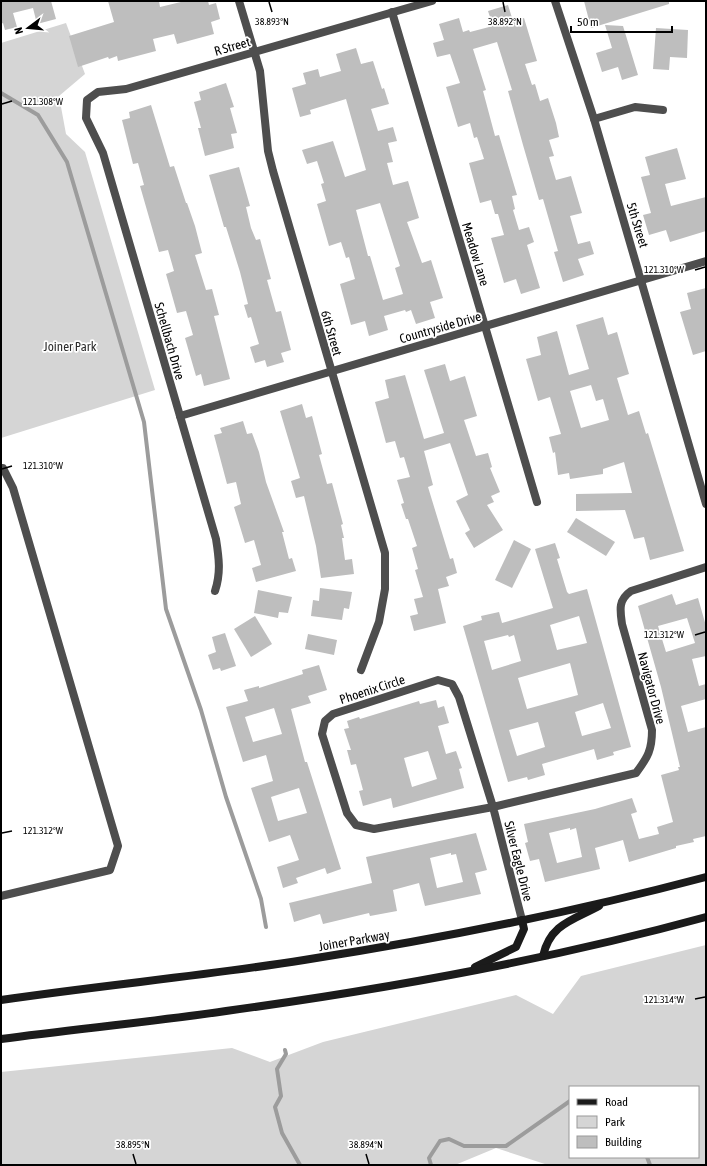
<svg xmlns="http://www.w3.org/2000/svg" width="707" height="1166" font-family="'Asap Condensed',sans-serif">
	<style>
		.green { fill: #d5d5d5; fill-rule: evenodd }
		.lines { fill: none; stroke-linecap: round; stroke-linejoin: round }
		.stream { stroke: #9c9c9c; stroke-width: 4 }
		.building { fill: #bebebe; fill-rule: evenodd }
		.minor { stroke: #4e4e4e; stroke-width: 8 }
		.tertiary { stroke: #4e4e4e; stroke-width: 8 }
		.secondary { stroke: #1b1b1b; stroke-width: 8 }
		.ticks { fill: none; stroke: #000; stroke-width: 1.5 }
		.labels { text-anchor: middle; stroke-width: 3.5; stroke-linejoin: round; paint-order: stroke }
		.street-label { font-size: 13px; fill: #000; stroke: #fff }
		.park-label { font-size: 13px; fill: #2c2c2c; stroke: #fff }
		.ticks-label { font-size: 10px; text-anchor: middle; fill: #000; stroke: #fff; stroke-width: 3.5; stroke-linejoin: round; paint-order: stroke }
	</style>
	<rect width="100%" height="100%" fill="#fff"/>
	<g class="green">
		<path d="M66,23l19,51 -26,22 7,38 19,18 70,238 -154,48v-395z"/>
		<path d="M706,945v220h-158l-52,-17 -41,17h-454v-93l231,-24 38,14 53,-20 193,-47 37,19 28,-38zM570,1087h128v70h-128z"/>
	</g>
	<g class="lines">
		<g class="stream">
			<path d="M1,93l37,22 29,47 77,260 22,187 35,101 25,87 35,102 5,28"/>
			<path d="M285,1050l1,4 -9,15 4,27 -6,11 7,26 18,32"/>
			<path d="M647,1157l3,8"/>
			<path d="M431,1165l-2,-7 11,-17 9,-2 15,7h42l64,-45"/>
		</g>
	</g>
	<g class="building">
		<path d="M1,1h50l5,18 -19,5 -4,-16 -20,5 4,14 -12,3 -2,-7 -2,1z"/>
		<path d="M108,1h51l1,6 25,-6h23l1,4 7,-2 4,16 -9,3 3,12 -37,10 -3,-10 -21,5 3,12 -38,10 -1,-5 -8,3 -1,-2 -30,10 -9,-31 45,-14z"/>
		<path d="M584,1h85v3l-78,24z"/>
		<path d="M508,5l5,16 11,-3 13,43 -12,3 7,21 3,-1 5,17 8,-3 8,25 3,14 -10,3 5,16 -5,1 7,23 15,-4 11,37 -12,3 8,28 12,-3 4,13 -16,5 6,16 -21,7 -9,-30 4,-1 -15,-52 -4,1 -16,-55 -15,-54 4,-1 -15,-48 -24,7 13,41 -3,1 12,45 4,-1 18,60 -5,1 3,13 -2,1 6,20 10,-3 5,15 -7,3 13,43 -19,6 -5,-15 -12,4 -13,-45 13,-3 -6,-21h-3l-4,-14 -11,3 -11,-40 15,-4 -7,-22 -3,1 -4,-15 -12,4 -12,-40 14,-4 -10,-29 -13,3 -4,-14 11,-3 -5,-16 20,-6 4,14 6,-2 1,2 23,-6 -5,-15z"/>
		<path d="M605,25l18,1 15,49 -16,5 -4,-13 -16,5 -6,-19 16,-5z"/>
		<path d="M656,28l32,2 -1,28 -17,-1 -1,13 -16,-1z"/>
		<path d="M356,48l5,16 12,-3 9,28 2,-1 5,16 -18,5 7,22 15,-4 4,14 -9,2 5,19 -6,1 6,22 15,-4 11,37 -12,4 15,41 9,-3 12,38 -13,4 5,16 -19,6 -5,-14 -5,2 -1,-2 -21,6 4,14 -19,6 -4,-15 -14,4 -11,-41 15,-5 -6,-22 -3,1 -5,-16 -12,4 -12,-42 9,-3 -5,-17 3,-1 -7,-22 -10,3 -5,-14 31,-9 12,36 21,-7 -20,-71 -36,11 1,4 -11,3 -8,-29 14,-4 -3,-11 15,-4 2,8 21,-6 -5,-17zM380,203l20,63 -5,2 8,26 -20,6 -13,-44h-2l-12,-46z"/>
		<path d="M226,83l8,24 -4,1 7,25 -6,1 3,14 -29,8 -7,-28h3l-7,-26 7,-2 -2,-8z"/>
		<path d="M151,105l19,62 4,-1 12,37h1l8,23 7,27 -7,2 11,35 6,-1 7,26 -5,1 16,63 -26,7 -3,-12 -5,2 -11,-38 8,-3 -7,-24 -9,2 -11,-39 8,-3 -6,-21 -9,2 -19,-66 4,-1 -6,-22 -5,1 -11,-44 8,-2 -1,-6z"/>
		<path d="M677,148l9,31 -21,5 6,22 35,-9v34l-36,11 -4,-12 -17,5 -6,-20 8,-2 -10,-36 9,-2 -5,-18z"/>
		<path d="M239,167l11,39 -4,1 5,21 5,12 4,-1 11,40 -4,1 9,32 5,-1 10,39 -10,3 3,9 -17,5 -2,-7 -10,3 -5,-16 9,-3 -8,-27 -3,1 -4,-13 4,-1 -8,-32 -14,-45h-2l-15,-52z"/>
		<path d="M706,288v63l-13,4 -13,-43 11,-3 -4,-16z"/>
		<path d="M603,317l5,18 9,-3 12,42 -12,4 11,37 11,-4 7,23 2,-1 36,118 -34,9 -6,-23 -10,2 -9,-29 -49,1v-17l56,-1 -8,-31 -21,7v5l-33,5 -1,-6 -11,2 -3,-23 -2,1 -4,-16 12,-3 -11,-37 -12,4 -12,-42 15,-4 -4,-18 20,-6 12,44 20,-6 -13,-44zM591,385l5,16 7,-2 6,21 -28,8 -11,-37z"/>
		<path d="M445,364l5,17 15,-5 12,40 -13,4 12,36 12,-3 4,14 -2,1 10,24 -9,4 3,6 -7,3 16,25 -29,18 -9,-15 5,-3 -14,-29 12,-6 -18,-52 -26,8 9,34 -5,2 22,72 3,-1 4,15 -11,4 3,9 -11,3 8,34 -32,8 -4,-15 8,-2 -4,-15 9,-2 -8,-27 3,-1 -6,-21 5,-2 -9,-27h-2l-5,-15 3,-1 -7,-23 13,-3 -6,-20 -4,1 -5,-17 -9,2 -11,-41 14,-4 -4,-18 20,-5 19,64 20,-6 -20,-63z"/>
		<path d="M302,404l4,14 6,-2 10,38 -3,1 8,29 5,-1 11,41 -2,1 3,13h-2l3,22 7,-1 2,15 -33,4 -5,-32 -12,-50 -8,2 -5,-17 9,-3 -20,-67z"/>
		<path d="M243,421l4,13 5,-1 7,19 7,30 18,50h-2l7,27 3,-1 4,13 -40,11 -4,-14 9,-3 -7,-25 -9,3 -11,-36 7,-3 -5,-22 -9,2 -13,-49 8,-2 -2,-5z"/>
		<path d="M576,518l39,24 -9,14 -39,-24z"/>
		<path d="M514,540l17,9 -19,39 -17,-8z"/>
		<path d="M555,543l5,15 -3,1 10,33 2,2 18,-5 44,158 -18,5 1,3 -17,5 -3,-11 -52,15 3,11 -17,5 -1,-3 -19,5 -45,-156 19,-6 -1,-4 18,-4 3,11 51,-15 -18,-59zM579,616l8,27 -30,7 -7,-25zM508,635l1,2 5,-2 7,26 -29,9 -8,-29zM570,663l8,32 -51,14 -9,-31zM603,703l8,25 -29,8 -7,-24zM538,722l7,25 -28,9 -8,-26z"/>
		<path d="M320,588l32,4 -3,17 -5,-1 -2,12 -31,-4 2,-16 6,1z"/>
		<path d="M258,590l34,7 -4,16 -9,-1 -1,6 -24,-5z"/>
		<path d="M672,594l4,11 22,-7 8,28v30l-14,3 7,27 7,-2v15l-25,7 7,26 18,-5v109l-13,3 1,3 -18,4v2l-47,14 -6,-22 -28,8 5,21 -55,13 -6,-23 -9,2 -5,-18 3,-1 -4,-18 71,-15 37,-11 5,14 -6,2 8,25 20,-5 -2,-7 16,-5 -12,-47 18,-5 -1,-3h2l-19,-80 -23,-81zM687,618l8,25 -29,9 -8,-26zM570,828v2l6,-2 6,29 -25,6 -8,-30z"/>
		<path d="M255,616l17,28 -21,13 -17,-28z"/>
		<path d="M225,633l11,33 -15,5 -1,-3 -7,2 -5,-15 8,-3 -4,-15z"/>
		<path d="M308,634l29,6 -3,15 -29,-6z"/>
		<path d="M319,665l8,25 -19,6 3,7 -20,6 14,53h2l34,107 -14,5 -2,-6 -29,10 2,5 -15,5 -6,-21 22,-7 -9,-25 -21,7 -18,-54 22,-7 -7,-26 -23,7 -17,-55 22,-6 -4,-11 15,-4v2l44,-14 -1,-4zM274,708l8,26 -29,8 -8,-25zM299,788l8,25 -29,8 -7,-24z"/>
		<path d="M436,700l2,8 6,-2 5,17 -11,3 8,28 10,-3 6,17 -3,1 5,19 -71,20 -2,-10 -28,8 -4,-15 4,-1 -7,-26 -5,1 -4,-15h4l-7,-21 5,-1 -2,-7 12,-4 1,2 59,-18 1,3zM428,751l9,28 -25,8 -8,-29z"/>
		<path d="M476,833l11,37 -12,3 6,21 -56,12 -6,-23 -26,7 4,21 -27,5 -1,-3 -46,11 -3,-10 -26,8 -5,-19 83,-20 -6,-26zM451,853v2l5,-1 7,28 -26,6 -7,-30z"/>
	</g>
	<g class="lines">
		<g class="minor">
			<path d="M239,1l21,70 8,80 5,20 112,382v36l-6,33 -18,48"/>
			<path d="M392,12l145,490"/>
			<path d="M594,119l41,-12 28,3"/>
			<path d="M180,416l526,-155"/>
			<path d="M1,468h2l10,20 105,358 -8,24 -109,26"/>
			<path d="M215,591c6,-18 4,-33 1,-52l-113,-386 -17,-35 1,-18 11,-8 28,-3 306,-88"/>
			<path d="M522,920l-29,-113 -34,-110 -7,-13 -14,-4 -105,34 -8,7 -3,13 25,79 9,12 18,4 119,-22 143,-34c12,-16 16,-23 16,-43l-30,-106c-2,-14 -4,-24 9,-33l75,-24"/>
		</g>
		<path class="tertiary" d="M555,1l39,118 112,385"/>
		<g class="secondary">
			<path d="M543,956c7,-32 30,-36 56,-50"/>
			<path d="M475,967l41,-20 8,-18 -2,-9"/>
			<path d="M1,1000c101,-15 203,-24 303,-40 135,-21 270,-48 402,-83"/>
			<path d="M1,1039c75,-10 150,-17 225,-28 161,-22 323,-51 480,-94"/>
		</g>
	</g>
	<path class="ticks" d="M269,2l3,10M503,2l2,10M2,104l10,-3M695,270l10,-3M2,469l10,-3M695,635l10,-3M2,833l10,-2M695,999l10,-2M133,1154l3,10M366,1154l3,10"/>
	<g class="labels">
		<g class="street-label">
			<text transform="translate(232 46) rotate(-16)" y="5">R Street</text>
			<text transform="translate(638 225) rotate(73)" y="5">5th Street</text>
			<text transform="translate(476 254) rotate(73)" y="5">Meadow Lane</text>
			<text transform="translate(440 327) rotate(-16)" y="5">Countryside Drive</text>
			<text transform="translate(332 333) rotate(74)" y="5">6th Street</text>
			<text transform="translate(170 341) rotate(74)" y="5">Schellbach Drive</text>
			<text transform="translate(652 688) rotate(75)" y="5">Navigator Drive</text>
			<text transform="translate(372 689) rotate(-18)" y="5">Phoenix Circle</text>
			<text transform="translate(519 861) rotate(76)" y="5">Silver Eagle Drive</text>
			<text transform="translate(354 940) rotate(-10)" y="5">Joiner Parkway</text>
		</g>
		<g class="park-label">
			<text x="70" y="351">Joiner Park</text>
		</g>
	</g>
	<g class="ticks-label">
		<text x="272" y="25">38.893°N</text>
		<text x="505" y="25">38.892°N</text>
		<text x="43" y="105">121.308°W</text>
		<text x="664" y="273">121.310°W</text>
		<text x="43" y="469">121.310°W</text>
		<text x="664" y="638">121.312°W</text>
		<text x="43" y="834">121.312°W</text>
		<text x="664" y="1003">121.314°W</text>
		<text x="133" y="1148">38.895°N</text>
		<text x="366" y="1148">38.894°N</text>
	</g>
	<rect width="707" height="1166" fill="none" stroke="#000000" stroke-width="4"/>
	<rect x="569" y="1086" width="130" height="72" fill="#ffffff" stroke="#999999"/>
	<rect x="577" y="1099" width="20" height="6" fill="#1b1b1b" stroke="#999999"/>
	<text x="605" y="1106" font-size="12" fill="#000000">Road</text>
	<rect x="577" y="1116" width="20" height="12" fill="#d5d5d5" stroke="#999999"/>
	<text x="605" y="1126" font-size="12" fill="#000000">Park</text>
	<rect x="577" y="1136" width="20" height="12" fill="#bebebe" stroke="#999999"/>
	<text x="605" y="1146" font-size="12" fill="#000000">Building</text>
	<g transform="translate(28 28) rotate(254)" stroke="#ffffff" stroke-width="3" paint-order="stroke">
	<path d="M0-3L7 15L0 10L-7 15Z" fill="#000000"/>
	<text y="-6" font-size="11" font-weight="bold" text-anchor="middle" fill="#000000">N</text>
	</g>
	<path d="M571 26v6h101v-6" fill="none" stroke="#000000" stroke-width="2"/>
	<text x="577" y="26" font-size="12" fill="#000000" stroke="#ffffff" stroke-width="3" paint-order="stroke">50 m</text>
</svg>
